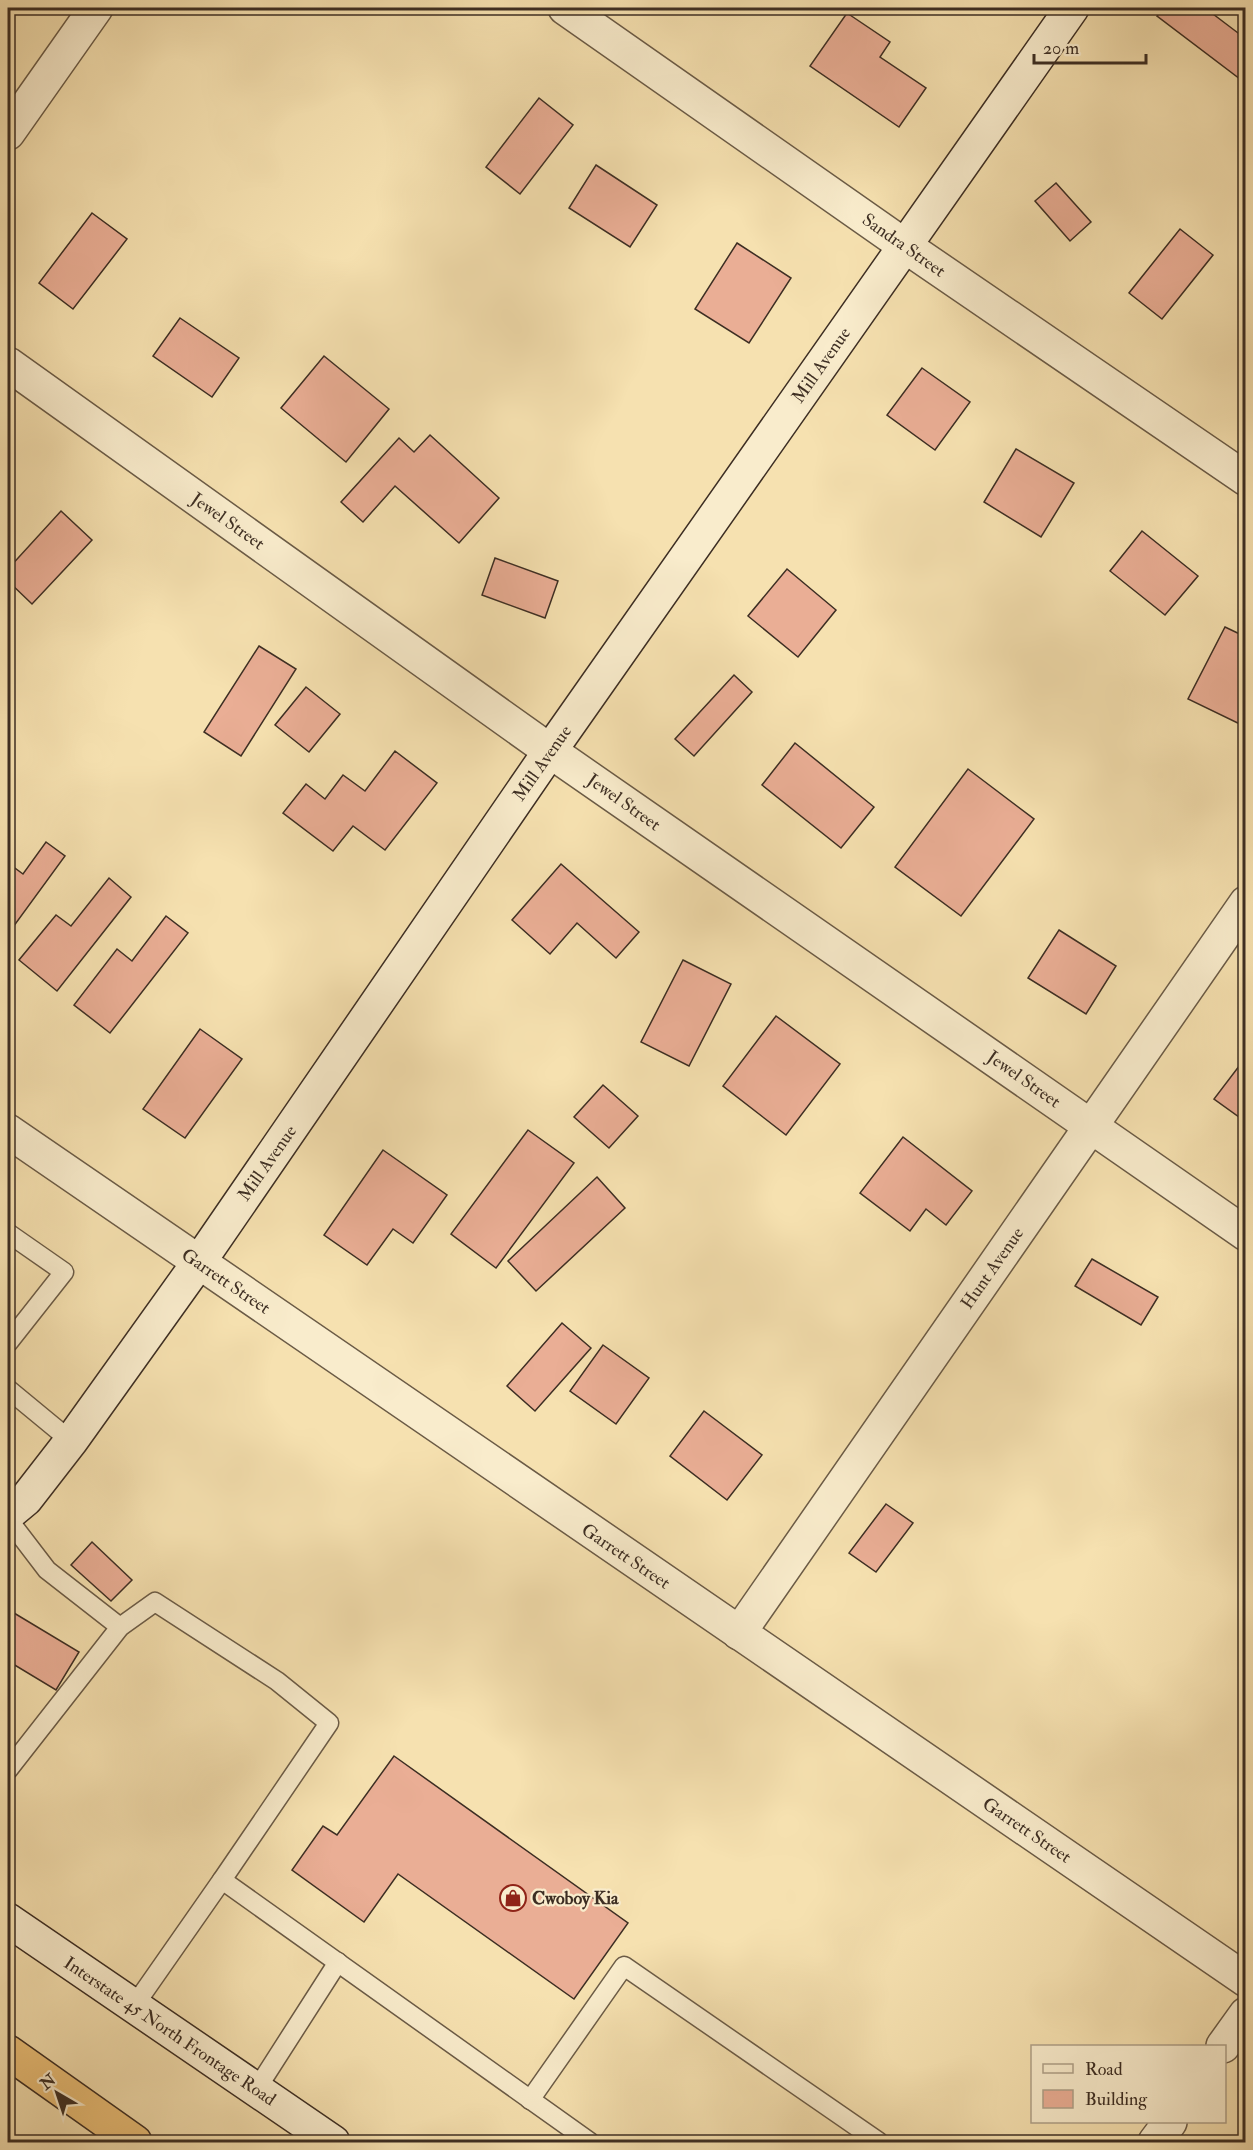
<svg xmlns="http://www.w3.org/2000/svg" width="1253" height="2150" font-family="'IM FELL Double Pica',serif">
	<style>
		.building { fill: #eaae95; stroke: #3d2e23; stroke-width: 1.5 }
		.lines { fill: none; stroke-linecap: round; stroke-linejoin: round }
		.lane-casing { stroke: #6b5b46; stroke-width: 21 }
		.street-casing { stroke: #6b5b46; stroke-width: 36 }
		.secondary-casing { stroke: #3d2e23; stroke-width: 36 }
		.highway-casing { stroke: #3d2e23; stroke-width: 36 }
		.lane { stroke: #f9eccc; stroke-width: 18 }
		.street { stroke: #f9eccc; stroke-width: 33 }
		.secondary { stroke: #f9eccc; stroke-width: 33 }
		.highway { stroke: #ebc078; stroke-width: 33 }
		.labels { text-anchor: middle; stroke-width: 4.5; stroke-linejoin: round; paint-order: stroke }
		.street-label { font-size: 18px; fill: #3d2e23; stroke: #f9eccc }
		.poi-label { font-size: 18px; font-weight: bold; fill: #3d2e23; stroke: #f9eccc; text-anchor: start }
	</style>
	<rect width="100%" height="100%" fill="#f6e1b0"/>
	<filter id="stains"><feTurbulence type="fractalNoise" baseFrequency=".00333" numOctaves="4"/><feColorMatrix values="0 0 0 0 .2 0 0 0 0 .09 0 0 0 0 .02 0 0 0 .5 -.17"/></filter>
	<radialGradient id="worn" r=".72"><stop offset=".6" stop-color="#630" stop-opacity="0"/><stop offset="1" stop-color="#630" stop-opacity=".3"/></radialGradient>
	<g class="building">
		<path d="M1163,8h42l41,31v34l-6,6 -83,-63z"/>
		<path d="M847,13l43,29 -10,15 46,31 -27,39 -89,-61z"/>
		<path d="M539,98l34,27 -53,69 -34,-27z"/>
		<path d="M596,165l61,40 -27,42 -61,-39z"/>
		<path d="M1056,183l35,39 -21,19 -35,-40z"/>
		<path d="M92,213l35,26 -54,70 -34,-26z"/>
		<path d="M1180,229l33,26 -51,64 -33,-26z"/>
		<path d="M737,243l54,35 -42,65 -54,-34z"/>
		<path d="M180,318l59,40 -27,39 -59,-41z"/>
		<path d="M324,356l65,53 -43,53 -65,-54z"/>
		<path d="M922,368l48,34 -35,48 -48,-35z"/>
		<path d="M430,435l69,63 -40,45 -64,-57 -32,36 -22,-20 58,-64 15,14z"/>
		<path d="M1016,449l58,34 -33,54 -57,-35z"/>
		<path d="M61,511l31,29 -60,64 -24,-23v-12z"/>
		<path d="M1142,531l56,45 -33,39 -55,-44z"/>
		<path d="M495,558l63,23 -13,37 -63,-23z"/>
		<path d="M787,569l49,41 -38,47 -50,-41z"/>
		<path d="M1225,627l21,10v90l-58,-28z"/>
		<path d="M259,646l37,23 -55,87 -37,-24z"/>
		<path d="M734,675l18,17 -58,64 -19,-17z"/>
		<path d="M306,687l34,27 -31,38 -34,-27z"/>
		<path d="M795,743l79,64 -33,41 -79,-63z"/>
		<path d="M395,751l42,32 -52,67 -32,-24 -20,25 -50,-38 23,-29 19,15 18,-24 22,16z"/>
		<path d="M968,769l66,50 -73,97 -66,-49z"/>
		<path d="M46,842l19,14 -57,78v-71l15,11z"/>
		<path d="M561,864l78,68 -23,26 -39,-35 -27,31 -38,-34z"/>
		<path d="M109,878l22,19 -74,94 -38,-31 37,-45 15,11z"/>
		<path d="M166,916l22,17 -78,100 -36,-28 43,-56 15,12z"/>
		<path d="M1059,930l57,36 -30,48 -58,-36z"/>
		<path d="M683,960l48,24 -42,82 -48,-24z"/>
		<path d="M776,1016l64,48 -54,71 -63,-49z"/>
		<path d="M200,1029l42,30 -57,79 -42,-29z"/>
		<path d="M1246,1057v65l-32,-23z"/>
		<path d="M603,1085l35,31 -29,32 -35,-31z"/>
		<path d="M528,1130l46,33 -78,105 -45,-34z"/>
		<path d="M903,1137l69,54 -26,34 -20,-16 -16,22 -50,-38z"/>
		<path d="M383,1150l64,45 -34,48 -20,-14 -26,36 -43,-30z"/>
		<path d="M597,1177l28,31 -89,83 -28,-30z"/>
		<path d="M1092,1259l66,38 -17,28 -66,-39z"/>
		<path d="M562,1323l29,25 -56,63 -28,-25z"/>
		<path d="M603,1345l46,33 -33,46 -46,-33z"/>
		<path d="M704,1411l58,44 -35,45 -57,-44z"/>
		<path d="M886,1504l27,19 -37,49 -27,-19z"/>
		<path d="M92,1542l40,38 -21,21 -40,-36z"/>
		<path d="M9,1610l70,42 -23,38 -48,-29v-48z"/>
		<path d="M394,1756l234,167 -54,76 -176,-125 -34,48 -72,-52 31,-44 14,9z"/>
	</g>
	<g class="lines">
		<defs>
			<g id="lane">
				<path d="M8,1233l56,39 -56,71"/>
				<path d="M8,1389l63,52"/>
				<path d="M8,1519l39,51 73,57"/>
				<path d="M8,1770l112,-143 35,-25 122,79 52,42 -107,157"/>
				<path d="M134,2006l88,-126 368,262"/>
				<path d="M256,2090l82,-128"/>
				<path d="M530,2100l94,-134 255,176"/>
			</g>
			<g id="street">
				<path d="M565,8l340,238 341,233"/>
				<path d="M8,133l88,-125"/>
				<path d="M8,364l542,387 696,483"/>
				<path d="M8,1131l1238,849"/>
				<path d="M739,1633l507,-730"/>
				<path d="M1223,2046l23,-32"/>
				<path d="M1155,2142l15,-20"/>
			</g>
			<g id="secondary">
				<path d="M8,1514l18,-15 45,-58 128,-179 351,-511 522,-743"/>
				<path d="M8,1920l325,222"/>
			</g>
			<path id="highway" d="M8,2052l127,90"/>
		</defs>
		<use href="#lane" class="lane-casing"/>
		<use href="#street" class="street-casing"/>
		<use href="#secondary" class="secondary-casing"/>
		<use href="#highway" class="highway-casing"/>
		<use href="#lane" class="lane"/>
		<use href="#street" class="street"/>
		<use href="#secondary" class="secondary"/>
		<use href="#highway" class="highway"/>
	</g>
	<defs>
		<symbol id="shop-ring" viewBox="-11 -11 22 22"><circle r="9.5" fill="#f9eccc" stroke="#8f2418" stroke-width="1.5"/><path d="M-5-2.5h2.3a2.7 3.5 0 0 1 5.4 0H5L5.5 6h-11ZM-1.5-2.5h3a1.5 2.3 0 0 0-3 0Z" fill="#8f2418"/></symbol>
	</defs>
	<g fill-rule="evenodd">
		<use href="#shop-ring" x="498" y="1883" width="30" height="30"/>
	</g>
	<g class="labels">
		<g class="street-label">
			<text transform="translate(904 245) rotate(35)" y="6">Sandra Street</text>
			<text transform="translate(821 365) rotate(-55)" y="6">Mill Avenue</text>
			<text transform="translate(228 521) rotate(35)" y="6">Jewel Street</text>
			<text transform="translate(542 763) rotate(-55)" y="6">Mill Avenue</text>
			<text transform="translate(624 802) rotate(35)" y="6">Jewel Street</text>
			<text transform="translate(1024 1079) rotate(35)" y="6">Jewel Street</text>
			<text transform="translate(267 1163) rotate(-55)" y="6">Mill Avenue</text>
			<text transform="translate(992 1268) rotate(-55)" y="6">Hunt Avenue</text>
			<text transform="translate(226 1281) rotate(34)" y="6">Garrett Street</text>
			<text transform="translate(626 1556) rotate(34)" y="6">Garrett Street</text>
			<text transform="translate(1027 1830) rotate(34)" y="6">Garrett Street</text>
			<text transform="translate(170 2031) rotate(34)" y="6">Interstate 45 North Frontage Road</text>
		</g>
		<g class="poi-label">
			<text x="532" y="1904">Cwoboy Kia</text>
		</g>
	</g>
	<rect width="1253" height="2150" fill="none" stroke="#f6e1b0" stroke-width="30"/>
	<rect x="9" y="9" width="1235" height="2132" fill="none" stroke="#3d2e23" stroke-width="3"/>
	<rect x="15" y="15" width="1223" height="2120" fill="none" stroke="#3d2e23" stroke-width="1.5"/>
	<rect x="1031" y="2045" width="195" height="78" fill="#f9eccc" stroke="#aea088" stroke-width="1.5"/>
	<rect x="1043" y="2064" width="30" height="9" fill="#f9eccc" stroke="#aea088" stroke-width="1.5"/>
	<text x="1085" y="2075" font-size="18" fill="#3d2e23">Road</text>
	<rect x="1043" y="2090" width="30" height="18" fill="#eaae95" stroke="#aea088" stroke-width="1.5"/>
	<text x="1085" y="2105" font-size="18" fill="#3d2e23">Building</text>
	<g transform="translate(57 2093) rotate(321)" stroke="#f9eccc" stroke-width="4.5" paint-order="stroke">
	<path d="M0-4.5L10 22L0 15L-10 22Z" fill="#3d2e23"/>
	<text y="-9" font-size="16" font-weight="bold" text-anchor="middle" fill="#3d2e23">N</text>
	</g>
	<path d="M1034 54v9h112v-9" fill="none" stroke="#3d2e23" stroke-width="3"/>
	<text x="1043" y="54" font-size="18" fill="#3d2e23" stroke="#f9eccc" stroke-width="4.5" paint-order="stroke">20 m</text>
	<rect width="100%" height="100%" filter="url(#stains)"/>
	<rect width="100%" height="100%" fill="url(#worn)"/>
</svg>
